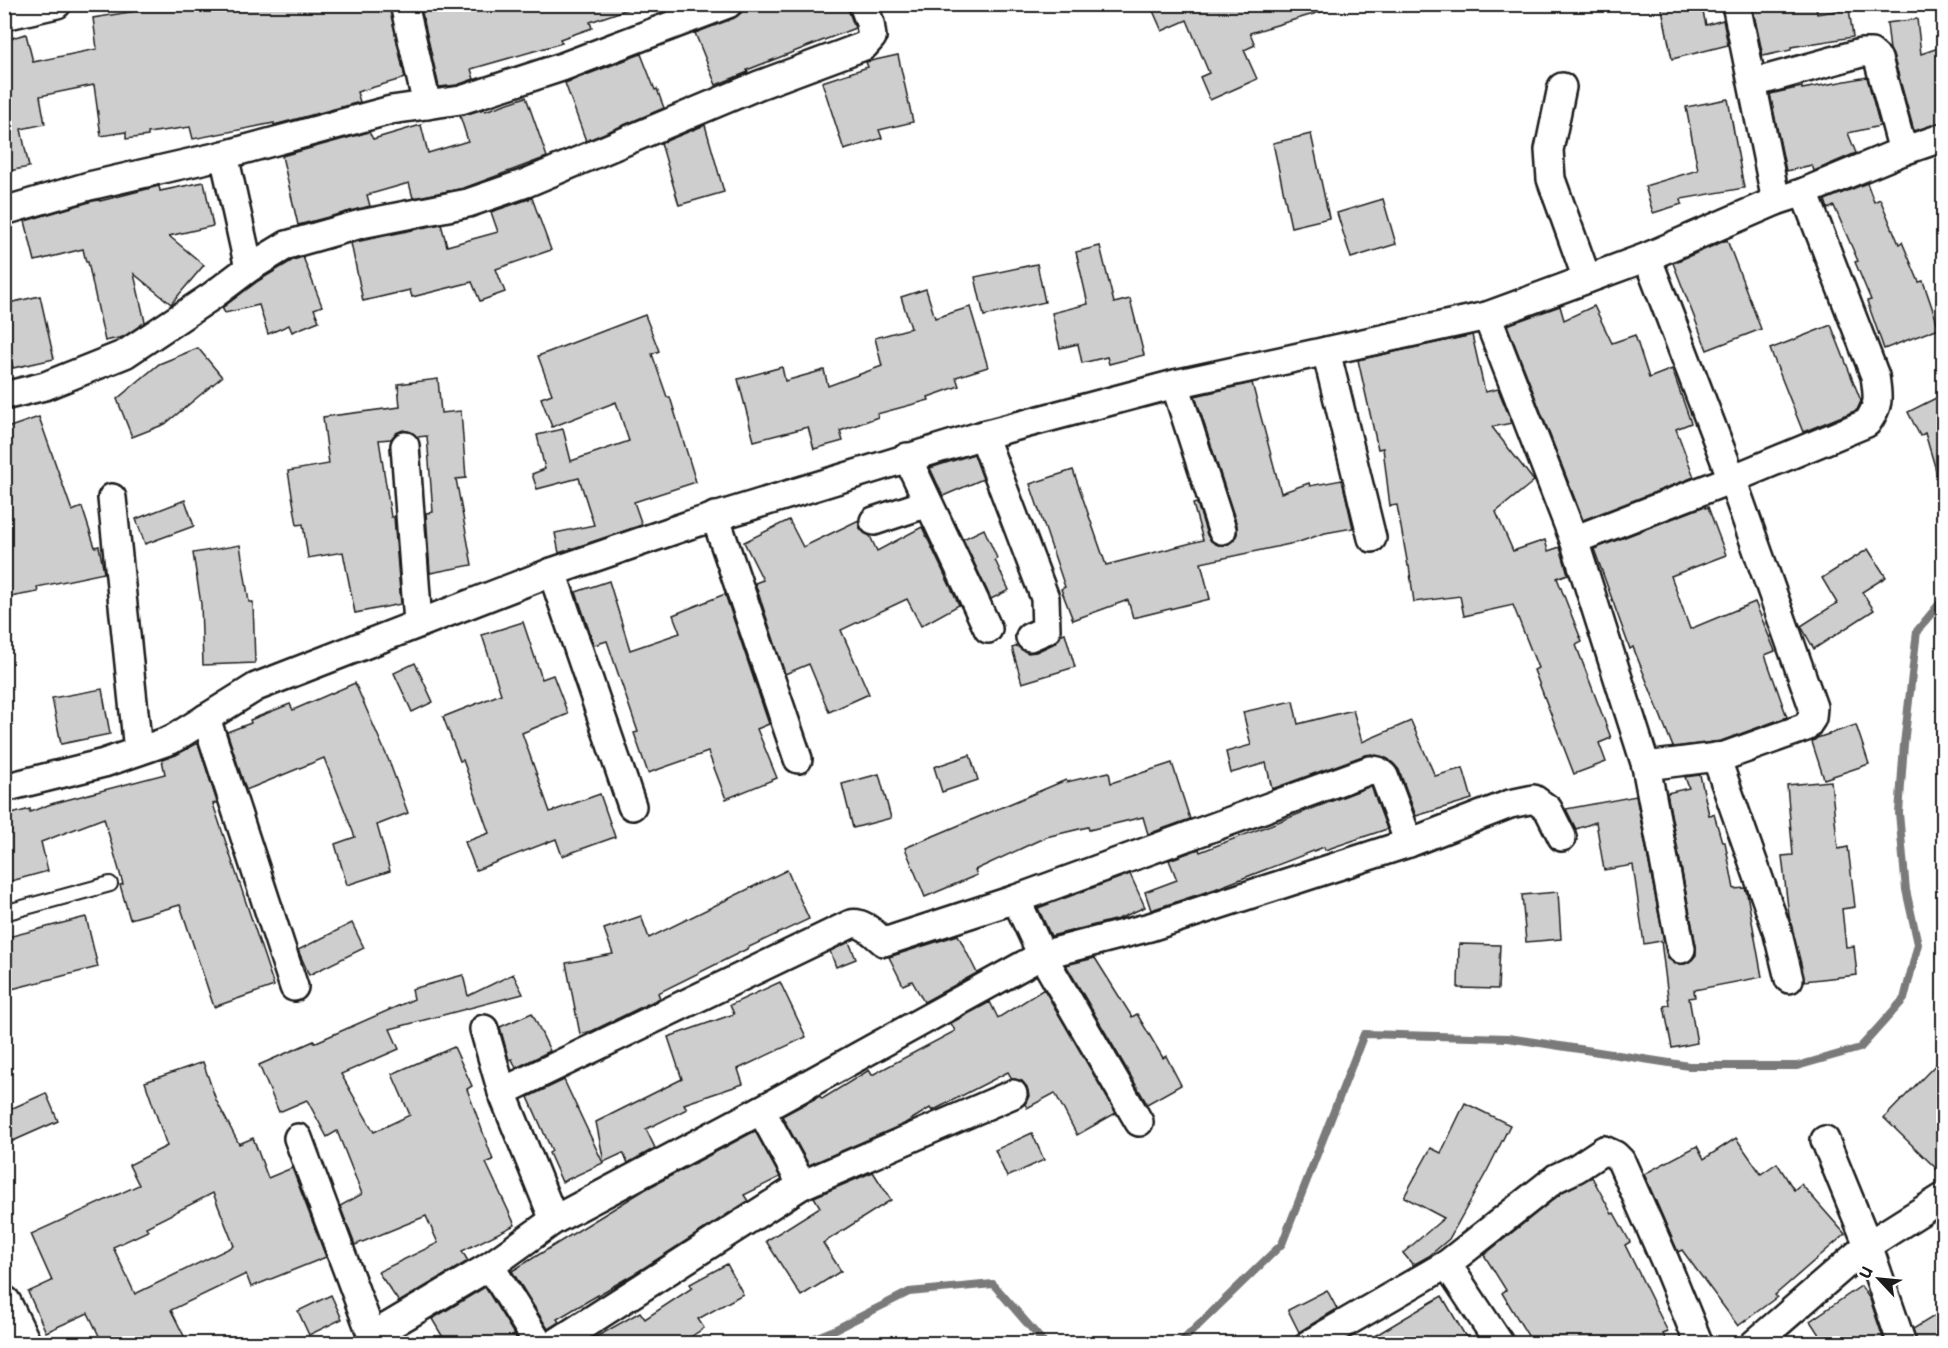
<svg xmlns="http://www.w3.org/2000/svg" width="1948" height="1348" font-family="Mali,sans-serif">
	<style>
		.lines { fill: none; stroke-linecap: round; stroke-linejoin: round }
		.stream { stroke: #7a7a7a; stroke-width: 8 }
		.building { fill: #cecece; stroke: #1c1c1c; stroke-width: 1.5; fill-rule: evenodd }
		.lane-casing { stroke: #1c1c1c; stroke-width: 18 }
		.street-casing { stroke: #1c1c1c; stroke-width: 32 }
		.highway-casing { stroke: #1c1c1c; stroke-width: 38 }
		.lane { stroke: #fff; stroke-width: 14 }
		.street { stroke: #fff; stroke-width: 27 }
		.highway { stroke: #fff; stroke-width: 33 }
	</style>
	<rect width="100%" height="100%" fill="#fff"/>
	<filter id="ink" filterUnits="userSpaceOnUse"><feTurbulence type="fractalNoise" baseFrequency=".0167" numOctaves="2"/><feDisplacementMap in="SourceGraphic" scale="12" xChannelSelector="R" yChannelSelector="G"/><feConvolveMatrix kernelMatrix="1 2 1 2 8 2 1 2 1" color-interpolation-filters="sRGB"/></filter>
	<g filter="url(#ink)">
		<g class="lines">
			<g class="stream">
				<path d="M800,1344l32,-13 77,-39 84,-8 52,60"/>
				<path d="M1179,1344l103,-100 82,-210 144,4 181,28h108l63,-18 44,-49 14,-55 -12,-54 -7,-77 5,-69 13,-113 27,-33"/>
			</g>
		</g>
		<g class="building">
			<path d="M142,4h247l16,74 -48,14 3,10 -86,23v-2l-81,16 -3,-12 -42,6v3l-22,3v-7l-25,4 -7,-51 -54,11 5,28 -24,5 8,38 -25,5v-132l22,-6 7,28 64,-13 -4,-31 50,-8z"/>
			<path d="M420,4h211v4l-41,14 2,6 -32,11 2,4 -91,26 3,10 -17,6 -18,2z"/>
			<path d="M747,4h99l9,24 -108,42 1,2 -32,13 -21,-52 39,-15 7,-5 3,-7z"/>
			<path d="M1150,4h176l1,6 -77,23 5,12 -11,5 13,29 -47,21 -10,-23 9,-4 -22,-53 -25,11z"/>
			<path d="M1661,4h40l5,21 17,-5 5,25 -56,14z"/>
			<path d="M1775,4h41l1,10 32,-5 4,28 -62,10v3l-28,6 -10,-46z"/>
			<path d="M1917,19l4,35 23,-8v76l-30,9 -21,-76 -3,-5 -3,-27z"/>
			<path d="M641,54l14,36 2,-1 7,19 -78,33 -21,-58z"/>
			<path d="M898,55l15,67 -34,8 3,8 -38,12 -22,-68 46,-15 -2,-5z"/>
			<path d="M1867,77l13,49 -32,7 8,20 -42,18 -2,-6 -26,6 -16,-77 32,-7v2z"/>
			<path d="M526,97l21,60 -83,31 -51,10 -4,-15 -42,12 3,11 -72,19 -16,-69 87,-24 4,7 48,-14 7,28 40,-12 -8,-25 24,-7 1,2z"/>
			<path d="M1728,99l16,89 -63,11 1,5 -29,9 -8,-27 53,-16 -12,-63z"/>
			<path d="M705,125l19,67 -45,13 -18,-62z"/>
			<path d="M1311,134l18,84 -38,9 -18,-84z"/>
			<path d="M204,182l9,44 -44,10 35,29 -33,39 -37,-30 11,48 -22,15 -18,4 -17,-79h-2l-3,-13 -48,12 -10,-40 68,-20 7,-1v1l59,-15 1,5z"/>
			<path d="M1867,183l7,19 6,-3 19,45 3,-2 17,40 4,-1 16,47 -55,21 -17,-48 4,-1 -16,-38 3,-1 -24,-55 -6,3 -3,-9z"/>
			<path d="M532,198l19,52 -55,19 9,23 -25,9 -8,-19 -60,15 -2,-7 -47,11 -12,-58 90,-19 6,22 51,-14 -7,-20z"/>
			<path d="M1383,199l13,45 -45,14 -14,-45z"/>
			<path d="M1727,240l34,89 -54,21 -34,-87z"/>
			<path d="M1100,246l14,57 16,-4 14,56 -35,9 -2,-7 -25,6 -4,-19 -18,4 -8,-35 36,-9 -12,-52z"/>
			<path d="M303,257l19,49 -8,3 5,12 -27,11 -3,-7 -21,9 -9,-29 -34,8 -3,-5 36,-27 35,-21z"/>
			<path d="M1037,264l8,38 -61,14 -9,-39z"/>
			<path d="M926,289l9,29 35,-11 18,60 -32,10 3,9 -31,11 1,3 -52,14 1,3 -38,14 3,10 -29,8 -6,-22 -54,14 -16,-62 44,-12 3,14 39,-11 4,16 54,-20 -7,-28 36,-10 -10,-31z"/>
			<path d="M40,296l14,63 -41,9 -9,-38v-26z"/>
			<path d="M1560,306l4,14 30,-14 18,37 23,-8 14,43 23,-9 19,54 -15,6 18,48 -111,43 -76,-195z"/>
			<path d="M645,315l14,36 -7,3 15,43h3l26,85 -62,20 8,23 -83,28 -4,-20 39,-8 -15,-47 -42,11 -5,-15 13,-5 -8,-34 26,-6 8,32 58,-20 -13,-39 -64,25 -11,-29 11,-4 -14,-38z"/>
			<path d="M1831,325l30,76 -4,9 -54,22 -33,-83z"/>
			<path d="M1472,335l13,57 13,-3 14,34 -20,4 42,54 -38,31 17,39 32,-11 3,11 12,-4 8,27 -11,4 25,64 -6,3 35,93 -12,5 7,19 -32,12 -40,-104 4,-2 -25,-63 -49,11 -4,-20 -46,6 -5,-36h-1l-11,-61 -7,1 -7,-58 -5,1 -20,-89z"/>
			<path d="M198,348l24,29 -57,47 -33,13 -15,-38 42,-35z"/>
			<path d="M438,379l3,34 20,-2 5,67 -10,1 16,86 -42,8 -4,-60 7,-1 -6,-76 -10,1 -6,-5 -8,-2 -7,3 -5,6 -12,1 12,77h3l7,87 -46,9 -12,-61 -35,6 -5,-34 -6,1 -9,-54 41,-7 -6,-47 77,-10 -2,-23z"/>
			<path d="M1252,383l29,110 28,-10 1,3 32,-6 11,48 -28,5 -26,9 -98,21 9,36 -77,19 -5,-18 -55,20 -12,-31 4,-2 -35,-103 43,-14 33,95 97,-25 -10,-36 4,-1 10,32 4,6 7,4h9l7,-5 3,-6v-9l-42,-129z"/>
			<path d="M1944,394v82l-6,1 -13,-44 -5,3 -12,-24z"/>
			<path d="M39,417l33,94 10,-4 13,40 4,-1 5,27 -67,14 1,5 -34,6v-169z"/>
			<path d="M974,454l9,25 -40,17 -13,-28z"/>
			<path d="M185,500l9,26 -49,18 -9,-25z"/>
			<path d="M1705,506v2l3,-1 18,48 -55,21 19,53 65,-27 20,49 -10,4 22,62 -66,24 -48,6 -40,-100 -3,2 -36,-100z"/>
			<path d="M789,520l14,27 56,-27v7l5,6 6,3 7,15 45,-24 37,78 -38,21 -14,-27 -66,31 28,64 -40,18 -20,-48 -24,10 -30,-91 8,-3 -19,-38z"/>
			<path d="M984,529l13,29 -2,2 14,30 -18,9 -28,-60z"/>
			<path d="M240,545l9,57h4l2,61 -52,2 -2,-61 -8,-51z"/>
			<path d="M1868,549l18,28 -24,15 12,18 -60,39 -13,-23 36,-23 -15,-25z"/>
			<path d="M609,581l21,69 50,-17 -7,-18 52,-21 44,130 -12,5 20,49 -51,21 -18,-47 -60,21 -14,-40 4,-1 -31,-91 -13,4 -18,-53z"/>
			<path d="M523,622l19,57 11,-4 15,39 -46,19 28,79 50,-18 15,43 -53,19 -6,-17 -80,31 -11,-28 24,-9 -26,-73 -3,1 -17,-44 58,-23 -19,-59z"/>
			<path d="M1065,633l10,34 -53,16 -10,-35 6,-2 10,7 8,-1 17,-8 6,-5 2,-5z"/>
			<path d="M415,663l18,39 -21,10 -18,-39z"/>
			<path d="M355,683l34,78 19,52 -31,12 13,46 -43,14 -12,-41 20,-7 -31,-79 -78,32 -19,-58 24,-9 -1,-3 40,-16 3,6z"/>
			<path d="M102,689l8,45 -49,10 -9,-46z"/>
			<path d="M1293,701l5,23 55,-14 9,32 49,-21 24,55 28,-8 9,31 -56,17 -17,-46 -5,-6 -6,-5 -16,-5 -7,1 -93,34 -6,-26 -35,10 -5,-21 25,-7 -8,-33z"/>
			<path d="M1856,725l13,39 -45,15 -12,-37 5,-4z"/>
			<path d="M198,743l19,59 -4,2 61,182 -60,21 -34,-102 -50,14 -10,-34 3,-1 -19,-66 -63,24 7,29 -44,12v-67l26,-7v3l21,-8 114,-30 -3,-14 14,-5z"/>
			<path d="M970,755l8,25 -36,12 -8,-25z"/>
			<path d="M1172,763l18,56 -42,15 -5,-17 -54,13 -1,-3 -42,10 -71,33 2,5 -52,22 -20,-49 161,-68 1,2 42,-10 2,11z"/>
			<path d="M879,774l12,44 -38,10 -11,-44z"/>
			<path d="M1700,775l9,40 5,-1 8,28h3l9,47 11,-1 2,6 15,83 -68,13 1,7 -6,1 8,45 -25,5 -8,-42 5,-1 -8,-64 -17,3 -11,-79 -29,5 -8,-48 -20,7 -10,-20 70,-13 30,156 3,7 6,5h10l7,-4 4,-5v-9l-29,-153 22,-5 -4,-11z"/>
			<path d="M1831,781l7,68 10,-2 7,60 -13,2 4,38 8,-1 3,29 -53,6 -15,-65 -7,-60 11,-1 -6,-70z"/>
			<path d="M1371,786l16,43 -62,21 -1,-3 -109,42 -64,21 -6,-18 32,-12 -8,-20 30,-11 1,3z"/>
			<path d="M787,870l22,49 -62,29v1l-89,44 2,5 -68,33 -12,3 -14,-71 47,-9 -9,-25 37,-13 8,22z"/>
			<path d="M1130,874l15,33 -27,12 -67,17 -13,-28z"/>
			<path d="M1558,892l3,47 -35,3 -4,-47z"/>
			<path d="M86,917l12,50 -94,24v-53z"/>
			<path d="M352,923l12,25 -55,27 -11,-25z"/>
			<path d="M958,935l19,38 -53,29 -12,-21 -9,4 -14,-28z"/>
			<path d="M849,942l7,17 -20,8 -6,-16z"/>
			<path d="M1459,944l41,1 -2,44 -40,-1z"/>
			<path d="M1095,958l37,59 5,-3 26,44 3,-2 15,29 -34,19 -81,-139z"/>
			<path d="M513,974l10,20 -133,35 9,20 -58,25 33,58 36,-17 -18,-41 62,-27 18,39 -5,3 26,71 -7,3 29,62 -53,26 6,10 -69,41 -21,-30 60,-29 -12,-27 -71,29 -15,-39 22,-12 -25,-63 -10,6 -20,-37 -28,12 -20,-47 55,-24v2l100,-44 -2,-10 51,-14 5,21z"/>
			<path d="M780,982l26,55 -68,32 5,15 -59,20 3,5 -41,20 9,19 -27,15 -5,-10 -19,9 -8,-40 86,-43 -14,-42 66,-23 -4,-9z"/>
			<path d="M1044,989l72,124 -39,22 -22,-42 -28,15 -2,-4 4,-8 -2,-9 -5,-6 -10,-2 -4,-7 -76,39 -2,-3 -26,16 -95,41 -27,-49 38,-20 2,3 47,-29 3,5 83,-44 -4,-8 39,-21 8,16z"/>
			<path d="M532,1013l18,38 -34,17 -4,-9 -3,1 -9,-33z"/>
			<path d="M1944,1056v120l-60,-58z"/>
			<path d="M203,1062l13,38 23,44 14,-6 15,40 24,-10 34,89 -75,30 -5,-13 -75,36 17,34h-85l-15,-31 -42,19 -18,-40 24,-11 -21,-47 108,-49 -10,-20 38,-19 -22,-64zM213,1193l21,53 -99,48 -22,-47 35,-16 -2,-4z"/>
			<path d="M564,1080l39,83 -41,19 -13,-29 3,-2 -24,-54z"/>
			<path d="M46,1093l12,28 -54,24v-33z"/>
			<path d="M1465,1103l45,22 -23,46 -38,68 -20,17 -16,9 -10,-12 41,-35 -40,-21 27,-49 10,5z"/>
			<path d="M755,1131l25,46 -36,18 4,6 -109,70 -82,48 2,3 -11,7 -36,-58 134,-82z"/>
			<path d="M1032,1133l12,27 -37,17 -12,-27z"/>
			<path d="M1736,1138l25,36 16,-11 17,27 7,-6 44,50 -70,61 2,2 -39,29 -56,-76 -4,2 -34,-78 53,-28 7,13z"/>
			<path d="M873,1172l18,28 -68,43 18,28 -40,25 -35,-55 54,-34 -6,-10z"/>
			<path d="M1592,1177l20,37 2,-1 16,29 -5,3 43,87 -5,2 5,10h-135l-31,-51 4,-3 -22,-35 80,-64z"/>
			<path d="M727,1264l16,30 -45,25 6,9 -24,16h-96l56,-32 5,7 47,-31 -2,-4z"/>
			<path d="M1861,1286l9,13 15,45h-60l-15,-23z"/>
			<path d="M485,1287l35,57h-73l-15,-25z"/>
			<path d="M1327,1290l10,19 -38,23 -11,-22z"/>
			<path d="M331,1295l11,24 -33,16 -11,-24z"/>
			<path d="M1442,1296l28,48h-109l69,-41z"/>
			<path d="M1944,1310v34h-27l-4,-15z"/>
		</g>
		<g class="lines">
			<defs>
				<path id="lane" d="M4,913l106,-29"/>
				<g id="street">
					<path d="M404,4l23,101"/>
					<path d="M1736,4l40,197"/>
					<path d="M4,16l53,-12"/>
					<path d="M1753,83l108,-30h10l7,6 25,92"/>
					<path d="M1562,87l-13,63 2,29 36,100"/>
					<path d="M224,155l167,-45 70,-10 101,-33 166,-63"/>
					<path d="M4,211l85,-25 135,-31 25,113"/>
					<path d="M1487,316l87,224 72,226 35,183"/>
					<path d="M1326,351l46,187"/>
					<path d="M1175,384l47,146"/>
					<path d="M4,396l41,-10 80,-32 87,-58 37,-28 38,-23 74,-21 107,-21 58,-20 233,-98 105,-39 8,-9 -2,-14 -7,-19"/>
					<path d="M983,435l62,163 1,32 -16,7"/>
					<path d="M405,446l13,177"/>
					<path d="M907,457l81,172"/>
					<path d="M112,498l26,253"/>
					<path d="M715,516l83,243"/>
					<path d="M874,521l54,-18"/>
					<path d="M1574,540l158,-61 135,-56c13,-19 11,-25 8,-47l-71,-184"/>
					<path d="M552,572l80,234"/>
					<path d="M206,718l88,269"/>
					<path d="M1716,757l61,173 12,49"/>
					<path d="M1646,766l79,-10 81,-29 6,-9 1,-11 -81,-228 -85,-222"/>
					<path d="M4,788l100,-25 67,-23 85,-53 296,-115 137,-47 294,-90 192,-51 312,-68 160,-59 129,-56 28,-9 99,-41 41,-14"/>
					<path d="M1016,899l26,56 97,167"/>
					<path d="M484,1029l18,63 52,128"/>
					<path d="M502,1092l349,-168c12,-3 24,11 33,18l132,-43 354,-129 8,1 6,5 25,67"/>
					<path d="M298,1138l74,198"/>
					<path d="M1825,1140l43,105 34,99"/>
					<path d="M802,1185l211,-91"/>
					<path d="M1447,1264l53,80"/>
					<path d="M490,1266l49,78"/>
					<path d="M369,1344l3,-8 118,-70 64,-46 207,-110 281,-155 108,-28 259,-84 101,-39 24,-5 14,10 14,28"/>
					<path d="M554,1344l248,-159 -41,-75"/>
					<path d="M1309,1344l138,-80 109,-86 21,-10 27,-18 11,5 6,6 45,102 33,81"/>
					<path d="M1754,1344l114,-99 76,-48"/>
				</g>
				<path id="highway" d="M4,1303l20,41"/>
			</defs>
			<use href="#lane" class="lane-casing"/>
			<use href="#street" class="street-casing"/>
			<use href="#highway" class="highway-casing"/>
			<use href="#lane" class="lane"/>
			<use href="#street" class="street"/>
			<use href="#highway" class="highway"/>
		</g>
	</g>
	<rect width="1948" height="1348" fill="none" stroke="#fff" stroke-width="24"/>
	<rect x="12" y="12" width="1924" height="1324" fill="none" stroke="#1c1c1c" stroke-width="2" filter="url(#ink)"/>
	<g transform="translate(1879 1279) rotate(296)" stroke="#ffffff" stroke-width="4.5" paint-order="stroke">
	<path d="M0-4.5L10 22L0 15L-10 22Z" fill="#1c1c1c"/>
	<text y="-9" font-size="16" font-weight="bold" text-anchor="middle" fill="#1c1c1c">U</text>
	</g>
</svg>
